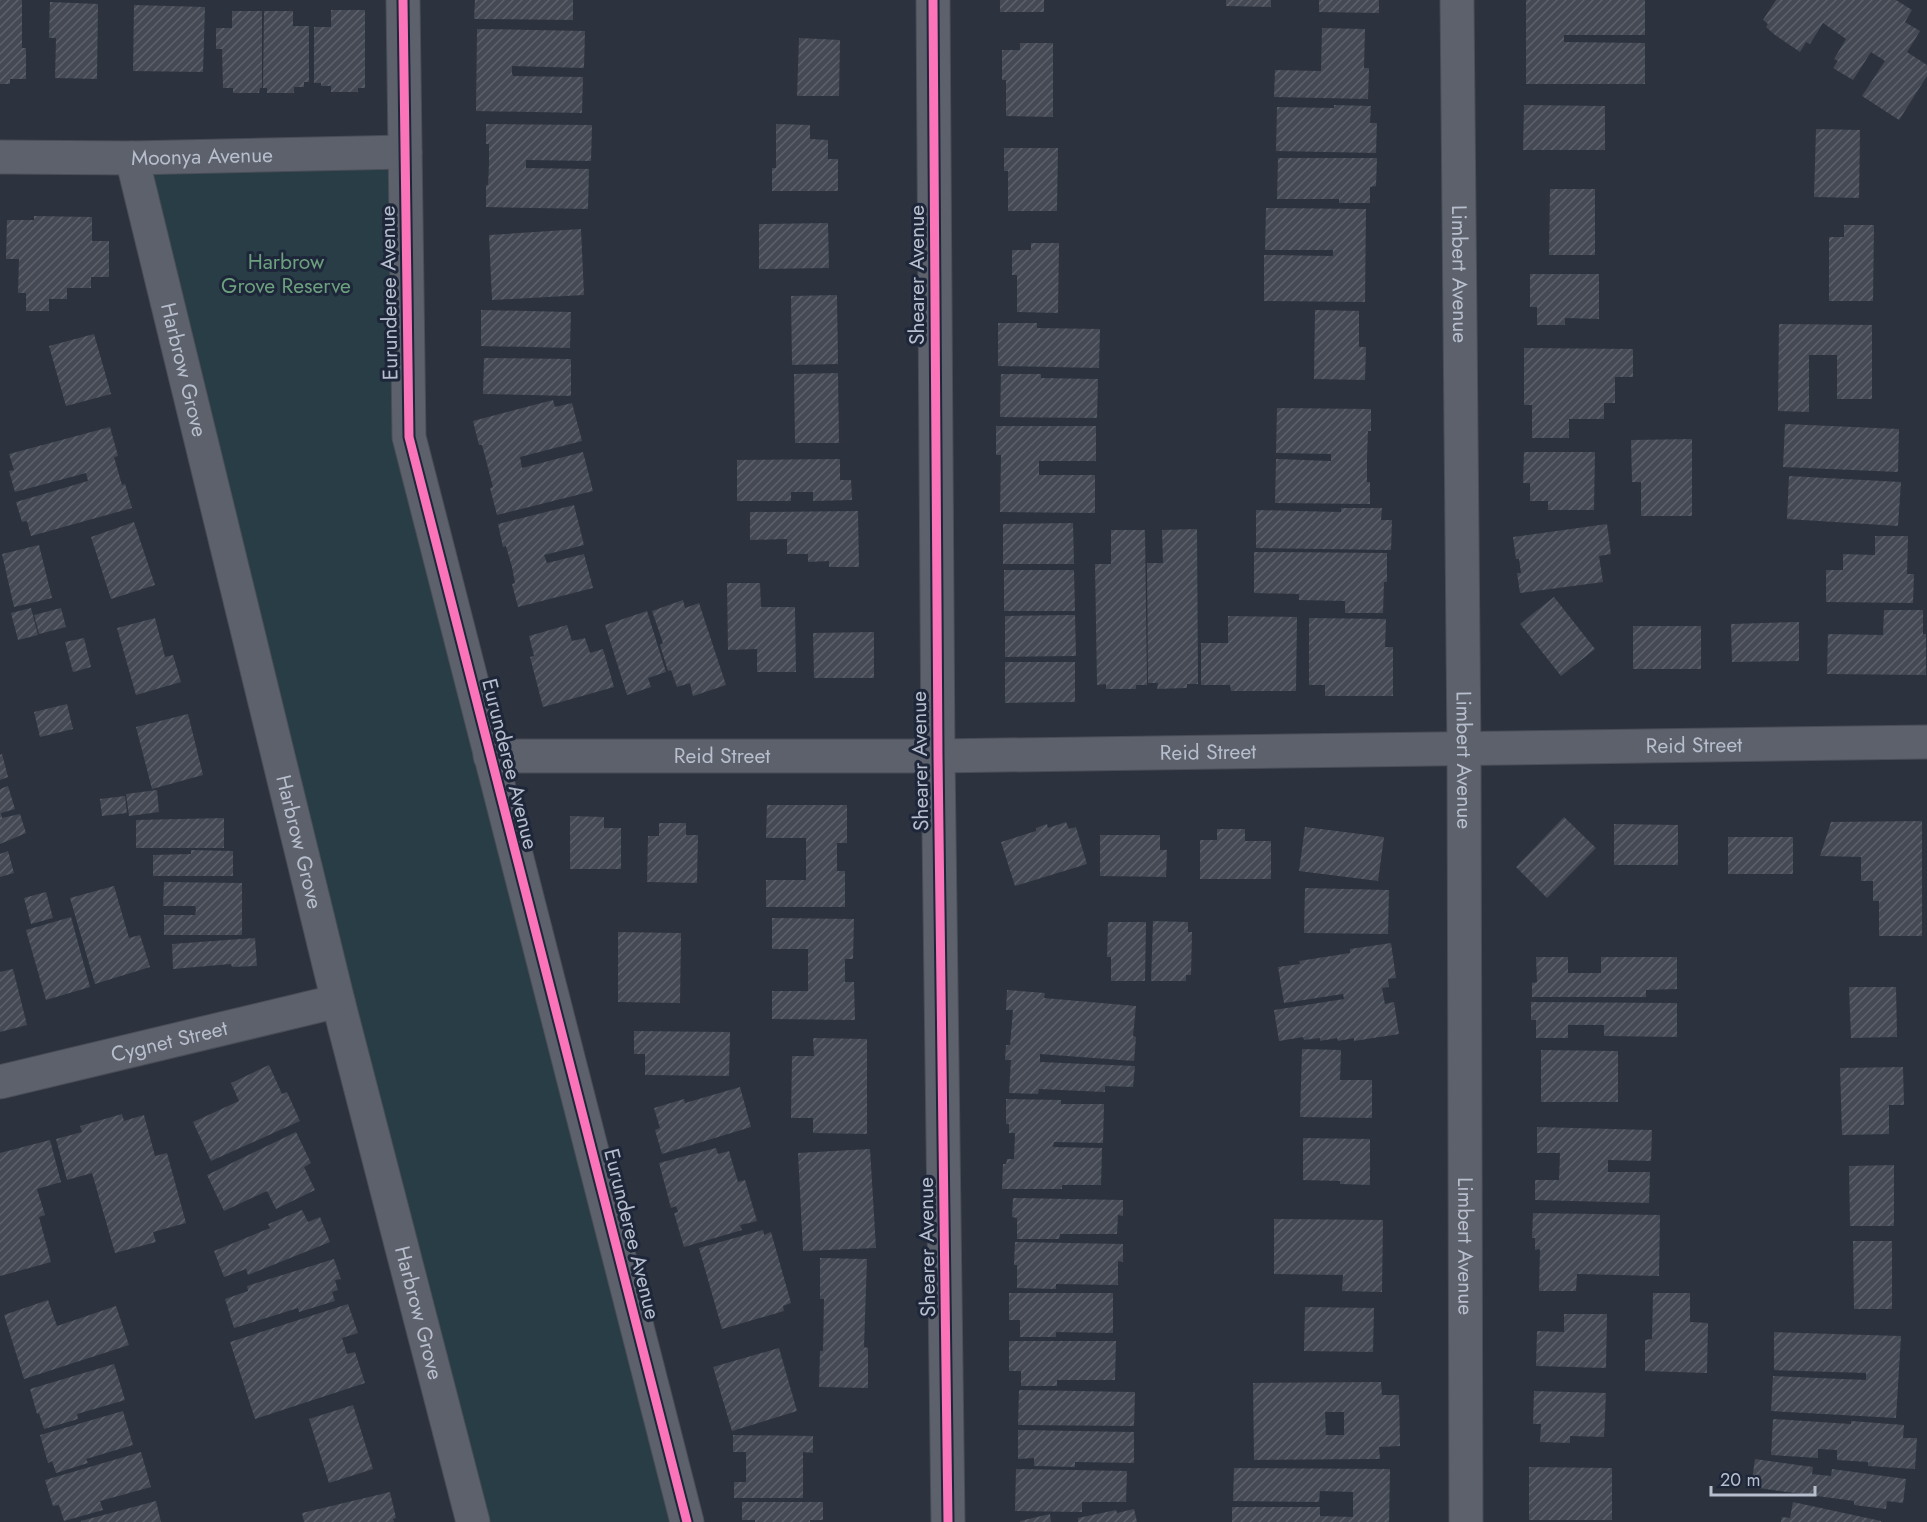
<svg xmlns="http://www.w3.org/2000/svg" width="1927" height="1522" font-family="Jost,sans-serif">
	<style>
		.park { fill: #283d45 }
		.building { fill: url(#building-hatch); fill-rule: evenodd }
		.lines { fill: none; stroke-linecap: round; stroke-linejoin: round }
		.street-casing { stroke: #494d57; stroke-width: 35 }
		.street { stroke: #5d616b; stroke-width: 33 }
		.cycleway-casing { stroke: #1e273a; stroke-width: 13 }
		.cycleway { stroke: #fb73b8; stroke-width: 9 }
		.labels { text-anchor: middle; stroke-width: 6; stroke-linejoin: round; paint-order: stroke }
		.street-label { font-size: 21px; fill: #b7bece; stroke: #1e273a }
		.park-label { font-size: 21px; fill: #6da07e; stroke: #1e273a }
	</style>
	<defs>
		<pattern id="building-hatch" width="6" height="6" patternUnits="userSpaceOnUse" patternTransform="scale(1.5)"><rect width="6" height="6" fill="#444953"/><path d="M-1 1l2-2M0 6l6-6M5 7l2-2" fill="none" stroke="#5d616b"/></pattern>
	</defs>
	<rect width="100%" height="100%" fill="#2c323e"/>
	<path class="park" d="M398,161l-5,275 286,1086h-194l-339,-1356z"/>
	<g class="building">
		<path d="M0,0h22v48h4v31h-16v5h-10z"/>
		<path d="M475,0h98v20l-99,-1z"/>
		<rect x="1000" y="0" width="44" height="12"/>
		<path d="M1226,0h45v7l-45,-1z"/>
		<path d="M1319,0h60v13l-60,-1z"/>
		<path d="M1526,0h119v35h-81v7l81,1v41h-119z"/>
		<path d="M1776,0h120l16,10 -7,12 15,9 -13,21 20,13v11l-28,44 -37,-24 23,-35 -14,-9 -18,28 -20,-12 5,-7 -4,-2 12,-20 -23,-16 -13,21 -4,-2 -6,10 -25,-17 -9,-8 2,-3 -5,-4z"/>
		<path d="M50,2l48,2 -1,75 -42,-1 1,-40h-7z"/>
		<path d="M134,5l71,2 -2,65 -70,-1z"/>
		<path d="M331,10h34v78h-7v4h-27v-6h-10v-3h-7v-56h17z"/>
		<path d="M232,11h30v77h-2l-1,5h-26v-5h-10l-1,-39h-6v-21h16z"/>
		<path d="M264,11h29v15h16v56h-5v5h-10v6h-27v-5h-4z"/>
		<path d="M1322,28l43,1 -1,39h5l-1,31 -94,-2 1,-27 46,1z"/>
		<path d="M477,29l108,2 -1,37 -72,-2v7l1,3 70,1 -1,36 -106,-2z"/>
		<path d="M799,38l41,2 -1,56h-42z"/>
		<path d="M1020,43h33v74l-47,-1v-36h-4v-30h18z"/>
		<path d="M1334,105l37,1 -1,17h7l-1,30 -100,-2 1,-44 57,1z"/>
		<path d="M1524,105l81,1v44h-82z"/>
		<path d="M486,124l106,1 -1,36 -65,-1v8l63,1 -1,40 -102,-2v-22h2l1,-21v-20h-3z"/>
		<path d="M776,124l34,1v14l18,1v19h10v32h-66v-23h4z"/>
		<path d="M1816,129l44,1 -1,68 -45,-1z"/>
		<path d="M1004,148h54l-1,63h-49v-40h-4z"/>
		<path d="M1278,158h99l-1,28 -6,1v16h-31v-4h-62z"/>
		<path d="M1550,189h45v66h-46z"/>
		<path d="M1266,208l100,1 -1,93 -101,-1v-46l69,1v-6h-68z"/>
		<path d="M34,216l58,1v24h17v36h-18v11h-24v11h-18v12h-23v-18h-8l1,-34h-13l1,-39h27z"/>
		<path d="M828,223l1,45 -70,1v-45z"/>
		<path d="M1844,225h30l-1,76h-44v-64h15z"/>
		<path d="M581,229l3,66 -92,5 -3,-65z"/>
		<path d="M1031,243h28l-1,70 -41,-1v-37h-5v-25h19z"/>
		<path d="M1530,274h69v45l-34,-1v7h-28v-18h-7z"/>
		<path d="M837,295l1,69 -46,1 -1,-69z"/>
		<path d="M481,310l90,2 -1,36 -89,-2z"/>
		<path d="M1315,310l44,1v36h7l-1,33 -51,-1z"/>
		<path d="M998,323h39v5l63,1 -1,39 -101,-2z"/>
		<path d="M1779,324l93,1v74h-35v-44h-28v57l-31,-1z"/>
		<path d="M94,334l17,60 -45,12 -17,-60z"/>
		<path d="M1524,348l109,1v28h-18v26h-11v16h-35v19h-37v-33h-8z"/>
		<path d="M484,358l87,1v37l-88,-2z"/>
		<path d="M838,373l1,70h-44l-1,-69z"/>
		<path d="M1001,374h40v4l57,1 -1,39 -97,-1z"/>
		<path d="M553,400l2,7 17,-4 10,38 -62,16 2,11 61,-16 10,39 -96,24 -7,-27 3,-1 -11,-42h-3l-6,-24z"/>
		<path d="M1277,408l94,1v22h-3l-1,27v24h3v22l-95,-1 1,-44 55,2v-7l-55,-1z"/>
		<path d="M1785,424l114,5 -1,43 -115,-5z"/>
		<path d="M996,426h100v35h-57v14h56v38l-95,-1 1,-57h-5z"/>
		<path d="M110,427l8,29 -4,1 8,28 3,-1 7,24 -101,28 -4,-15 -5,1 -6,-20 72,-21 -2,-8 -71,19 -6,-21 5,-1 -5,-16z"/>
		<path d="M1692,439v77h-51v-34h-9l-1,-42z"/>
		<path d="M1524,452h71l-1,58h-46v-9h-18v-18h-7z"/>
		<path d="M840,459v21h11l1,20 -39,1v-9h-22v9h-54v-41z"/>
		<path d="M1789,476l112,6 -3,44 -111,-7z"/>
		<path d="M574,505l10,40 -40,10 3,8 37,-9 9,34 -75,19 -6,-23 3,-1 -3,-16 -6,-21 -3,1 -5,-23z"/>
		<path d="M1341,508h41l-1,12h11l-1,30 -135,-2v-38l85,2z"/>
		<path d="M858,511l1,56h-30v-6l-21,1v-8h-21v-15l-37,1v-28z"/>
		<path d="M134,522l21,63 -44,14 -20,-62z"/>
		<path d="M1073,523l1,41h-71v-40z"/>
		<path d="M1607,524l4,30 -12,2 4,26 -83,11 -3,-20h4l-2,-14h-3l-3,-22z"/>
		<path d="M1197,529l1,155h-11v4l-30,1 1,-6h-10l-1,-120h16l-1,-33z"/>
		<path d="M1111,530h34l2,155h-11v4h-30v-5l-9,1 -2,-121h16z"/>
		<path d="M1875,536h33l-1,38h7l-1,29 -87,-1v-32h17v-16l32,1z"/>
		<path d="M39,545l13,53 -38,9 -12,-53z"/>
		<path d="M1254,552l133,1v29h-3l-1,31h-38v-12l-46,-1v-6l-45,-1z"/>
		<path d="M1004,570h70l1,41h-71z"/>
		<path d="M727,583h33l1,24h34l1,65h-39v-23l-29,1z"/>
		<path d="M1554,597l41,52 -34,27 -41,-52z"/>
		<path d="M683,600l2,8 14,-5 27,82 -33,11 -3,-13 -13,4 -6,-17 -3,1 -8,-26 3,-2 -11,-32z"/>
		<path d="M31,608l7,27 -20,5 -7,-27z"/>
		<path d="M61,608l5,19 -27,7 -5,-19z"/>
		<path d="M1884,610h39v24h3v41l-99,-1 1,-40 55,1z"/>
		<path d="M647,611l19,61 -18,6 3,9 -24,8 -22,-70z"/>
		<path d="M1075,615l1,41 -71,1v-41z"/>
		<path d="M1228,616l69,1 -1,74h-65l-1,-6h-29v-42h27z"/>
		<path d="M155,618l10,39 8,-2 8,27 -45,13 -19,-67z"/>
		<path d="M1309,618l77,1 -1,28h8v49h-68v-11h-16z"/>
		<path d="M1799,622v39l-67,1 -1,-38z"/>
		<path d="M567,625l5,16 13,-3 5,15 13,-4 11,38 -71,20 -13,-50 4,-1 -5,-20z"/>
		<rect x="1633" y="626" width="68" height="43"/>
		<path d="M874,632v46h-60l-1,-45z"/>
		<path d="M84,638l7,29 -18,5 -8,-30z"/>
		<path d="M1005,662h70v40l-70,1z"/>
		<path d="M67,704l6,25 -33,8 -6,-25z"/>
		<path d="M188,714l15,61 -51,14 -16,-62z"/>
		<path d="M2,754l6,23 -8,3v-25z"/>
		<path d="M8,786l7,23 -14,4 1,5 18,-4 6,19 -26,11v-55z"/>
		<path d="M157,790l2,22 -30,4 -3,-22z"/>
		<path d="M125,796l2,17 -25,3 -2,-17z"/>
		<path d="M767,805h80v38h-10v28h8v36h-79v-27h40v-42h-40z"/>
		<path d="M570,816l34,1v11h17v41h-51z"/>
		<path d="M1564,817l32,31 -49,50 -31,-31z"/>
		<path d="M224,818v30h-88v-28z"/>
		<path d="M1922,821v115h-43v-35h-6v-20h-12v-24l-41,-1 11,-34z"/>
		<path d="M1066,822l3,7 7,-2 11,37 -72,22 -14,-44 35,-11v-3l11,-4 1,4z"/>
		<path d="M659,823h27v12h12l-1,48 -50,-1 1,-46h11z"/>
		<path d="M1614,824l64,1v40h-64z"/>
		<path d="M1305,827l79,10 -6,44 -79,-10z"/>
		<path d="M1217,829h28v12h26v38h-71v-39h17z"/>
		<path d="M1100,835h60v15h7l-1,27 -66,-1z"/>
		<rect x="1728" y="837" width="65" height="37"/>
		<path d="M191,850l42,1v25h-80v-21l38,-1z"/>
		<path d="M8,851l6,22 -14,4v-23z"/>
		<path d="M164,882l78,1v52h-78v-20h31l1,-5 -1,-4h-32z"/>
		<path d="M114,886l15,52 11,-3 10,32 -55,17 -25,-86z"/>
		<path d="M1305,888l84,2 -1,44 -84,-1z"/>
		<path d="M46,892l7,26 -22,6 -7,-26z"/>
		<path d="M71,917l19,70 -44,13 -20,-70z"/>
		<path d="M772,918l82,1 -1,40h-8v23h9l1,38 -83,-1v-28h36v-42h-36z"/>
		<path d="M1153,921l35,1v10h4l-1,43h-5v6h-35z"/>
		<path d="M1108,922h38l-1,59h-34v-24h-4z"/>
		<path d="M618,932l63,1 -1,70 -62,-1z"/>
		<path d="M255,938l2,28 -25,1 -1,-3 -58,5 -1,-25z"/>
		<path d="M1391,943l5,35 -8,1 1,8 -7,1 3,16 9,-2 5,32 -45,7v-3l-16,3 -1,-3 -17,3v-3l-16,2 -1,-3 -24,4 -5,-31 70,-11 -1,-5 -59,9 -6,-36 22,-3 -1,-3 51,-8v-4z"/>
		<path d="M1536,957h32v16h33v-16h76v32l-31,1v7h-114v-14l5,-1z"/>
		<path d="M13,969l14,56 -27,7v-60z"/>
		<path d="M1849,987h47l1,50 -46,1z"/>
		<path d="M1007,990l38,3 -1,5 92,8 -3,30 3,1 -2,24 -94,-7v8l95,4 -2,21 -28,-1v6l-66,-3 -1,5 -29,-1 2,-33h-6l1,-15h4l3,-35h-7z"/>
		<path d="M1531,1002l146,1v34l-73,-1v-11h-36v13h-32v-18h-5z"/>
		<path d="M634,1031l96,1 -1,44 -84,-1v-21h-11z"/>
		<path d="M813,1038l54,1v95l-54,-1v-15h-22l1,-62h22z"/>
		<path d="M1302,1049l39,1 -1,30h32v38l-72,-1z"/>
		<path d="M1541,1050l77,1v51h-77z"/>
		<path d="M269,1065l13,29 5,-2 13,29 -89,40 -18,-39 46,-21 -8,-18z"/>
		<path d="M1903,1067l1,38h-15v29l-47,1 -2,-67z"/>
		<path d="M740,1087l11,40 -89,27 -7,-24 5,-2 -6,-20 30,-9 1,4z"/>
		<path d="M1006,1099l55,1v4h43l-1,39 -49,-1 -1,5 49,1 -1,37h-39v4h-60l1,-25h3l1,-5h7l1,-26h-6v-9h-3z"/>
		<path d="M122,1114l2,7 20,-6 11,41 12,-3 19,70 -33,9 3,10 -41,11 -23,-80 -25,7 -11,-41 26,-7 -2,-6z"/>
		<path d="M1537,1127l115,3 -1,31 -43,-1v12h42l-1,31 -114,-3v-20h24l1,-27h-23z"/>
		<path d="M296,1132l15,31 -7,4 11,23 -39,19 -9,-18 -43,20 -17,-36z"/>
		<path d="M1303,1138l67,1v46l-30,-1v-3l-37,-1z"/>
		<path d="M50,1140l11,42 -24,7 8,26 -6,2 12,45 -51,14v-123z"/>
		<path d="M716,1148l2,6 11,-3 9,31 7,-2 12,41 -17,4 2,5 -58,17 -10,-34 4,-1 -2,-6 -5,2 -12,-45z"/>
		<path d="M870,1149l6,99 -73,3 -5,-98z"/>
		<path d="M1894,1165v61h-44l-1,-60z"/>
		<path d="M1013,1198l110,2v16l-5,-1 -1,19h-57l-1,5h-42v-21l-5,-1z"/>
		<path d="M302,1210l6,12 12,-5 10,25 -82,33 -2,-6 -22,8 -10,-26 56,-23 -2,-4z"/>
		<path d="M1533,1213l127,2 -1,61 -82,-2 -1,17h-37l1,-42 -5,1v-12h-3z"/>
		<path d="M1274,1219l109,1 -1,72 -40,-1 1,-16 -69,-1z"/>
		<path d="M763,1230l1,5 7,-3 20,71 -8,3 1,5 -62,18 -23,-81z"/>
		<path d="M1853,1241h39v68h-38z"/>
		<path d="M1015,1242l108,2v18l-5,-1v24l-62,-1v5l-39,-1v-23h-3z"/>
		<path d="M820,1258l47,1 -3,88 4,1v40l-49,-1 1,-36h3l1,-52h-4z"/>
		<path d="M334,1259l7,20 -6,1 3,10 -6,2 3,9 -36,11 -1,-4 -64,20 -9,-29 23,-8 -1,-5z"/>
		<path d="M1009,1293h104v40l-57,-1v5h-36v-17h-11z"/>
		<path d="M1653,1293h37v29l18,1 -1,50 -62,-2v-31l7,-1z"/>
		<path d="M48,1300l9,26 59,-20 13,39 -105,34 -20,-64z"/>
		<path d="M348,1304l10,29 -16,5 5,16 8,-2 10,31 -110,36 -25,-77z"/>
		<path d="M1305,1307l69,1 -1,44 -69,-1z"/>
		<path d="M1564,1314h43l-1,54 -70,-2 1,-35 27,1z"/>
		<path d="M1774,1332l127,4 -5,82 -125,-7 2,-35 93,4v-7l-92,-3z"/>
		<path d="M1009,1341h107l-1,39h-58v6h-36v-15h-12z"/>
		<path d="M779,1348l18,63 -65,20 -19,-64z"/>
		<path d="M114,1364l11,36 -48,14 1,5 -34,10 -5,-16 -2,1 -7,-25z"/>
		<path d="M1381,1382l1,13h17l1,51 -21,1 1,12 -126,1 -1,-77zM1325,1412h19v23h-18z"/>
		<path d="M1019,1390l116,2 -1,34 -116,-1z"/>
		<path d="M1534,1391l72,2 -2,44 -34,-1v7l-30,-1 1,-18h-8z"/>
		<path d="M353,1405l20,64 -44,14 -20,-64z"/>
		<path d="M123,1411l10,34 -47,14 2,4 -32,10 -4,-12 -4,2 -8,-28z"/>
		<path d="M1773,1419l78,5v-3l53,4 -1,13h14l-2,31 -47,-3v-4l-31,-2v-10l-19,-1v9l-47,-3z"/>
		<path d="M1018,1430l116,2v31l-59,-1v5l-41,-1v-8l-16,1z"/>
		<path d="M733,1435l80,1v17l-10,-1v46h-69v-16h12v-30h-13z"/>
		<path d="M141,1452l10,35 -51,14 3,9 -39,11 -5,-16 -6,1 -8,-26z"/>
		<path d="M1755,1459l58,8 -1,7 19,2 1,-7 74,10 -3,24 -16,-2 -1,8 -32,-4v-4l-103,-14z"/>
		<path d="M1529,1467l83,1v52h-83z"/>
		<path d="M1234,1468l156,1 -1,53h-157v-15h88v9l33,1v-25l-33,-1 -1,11 -86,-1z"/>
		<path d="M1016,1469l111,2 -1,31h-44v10l-67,-1z"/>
		<path d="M390,1492l6,26 -3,1 1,3h-90l-2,-9z"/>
		<path d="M156,1501l5,21h-80v-1z"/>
		<path d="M742,1502h81v18h-13v2h-55v-2h-13z"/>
		<path d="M1793,1502l88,19v1h-100l1,-5 8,1z"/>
		<path d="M1134,1509l3,13h-59v-4l38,-8 1,3z"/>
		<path d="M1050,1514l1,8h-31v-1z"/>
	</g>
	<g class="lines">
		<defs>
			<g id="street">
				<path d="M403,0l6,437 278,1085"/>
				<path d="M933,0l5,756 10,766"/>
				<path id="s1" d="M1457,0l7,750 2,772"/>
				<path id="s2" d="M0,157l132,1 273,-6"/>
				<path id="s3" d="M132,158l206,843 135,521"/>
				<path id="s4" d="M490,756h448l989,-14"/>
				<path id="s5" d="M0,1082l338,-81"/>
			</g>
		</defs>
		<use href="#street" class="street-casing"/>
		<use href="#street" class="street"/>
		<defs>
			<g id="cycleway">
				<path d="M403,0l6,437 278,1085"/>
				<path d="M933,0l5,756 10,766"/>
			</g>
		</defs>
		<use href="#cycleway" class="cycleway-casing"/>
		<use href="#cycleway" class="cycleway"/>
	</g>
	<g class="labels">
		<g class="street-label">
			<text dy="7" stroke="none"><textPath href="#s2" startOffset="202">Moonya Avenue</textPath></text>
			<text transform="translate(917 275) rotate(-90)" y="7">Shearer Avenue</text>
			<text dy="7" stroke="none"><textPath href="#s1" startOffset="274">Limbert Avenue</textPath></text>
			<text transform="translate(389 293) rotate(-91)" y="7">Eurunderee Avenue</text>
			<text dy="7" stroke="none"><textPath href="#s3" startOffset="218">Harbrow Grove</textPath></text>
			<text dy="7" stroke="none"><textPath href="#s4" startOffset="1204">Reid Street</textPath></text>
			<text dy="7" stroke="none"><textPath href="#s4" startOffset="718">Reid Street</textPath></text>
			<text dy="7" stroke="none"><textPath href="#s4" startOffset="232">Reid Street</textPath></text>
			<text transform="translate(920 761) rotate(-91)" y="7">Shearer Avenue</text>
			<text dy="7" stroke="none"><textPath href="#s1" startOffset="760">Limbert Avenue</textPath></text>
			<text transform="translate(510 764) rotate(76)" y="7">Eurunderee Avenue</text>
			<text dy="7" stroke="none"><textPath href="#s3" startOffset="704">Harbrow Grove</textPath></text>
			<text dy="7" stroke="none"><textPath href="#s5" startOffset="174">Cygnet Street</textPath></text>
			<text transform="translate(632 1234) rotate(76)" y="7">Eurunderee Avenue</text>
			<text transform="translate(927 1247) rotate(-91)" y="7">Shearer Avenue</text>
			<text dy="7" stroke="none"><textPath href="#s1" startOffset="1246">Limbert Avenue</textPath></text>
			<text dy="7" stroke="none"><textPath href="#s3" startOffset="1190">Harbrow Grove</textPath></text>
		</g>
		<g class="park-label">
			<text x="286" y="269">Harbrow<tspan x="286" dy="24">Grove Reserve</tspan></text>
		</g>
	</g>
	<path d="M1711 1486v9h104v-9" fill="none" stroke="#b7bece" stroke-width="3"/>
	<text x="1720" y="1486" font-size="18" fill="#b7bece" stroke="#1e273a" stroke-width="4.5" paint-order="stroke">20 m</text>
</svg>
